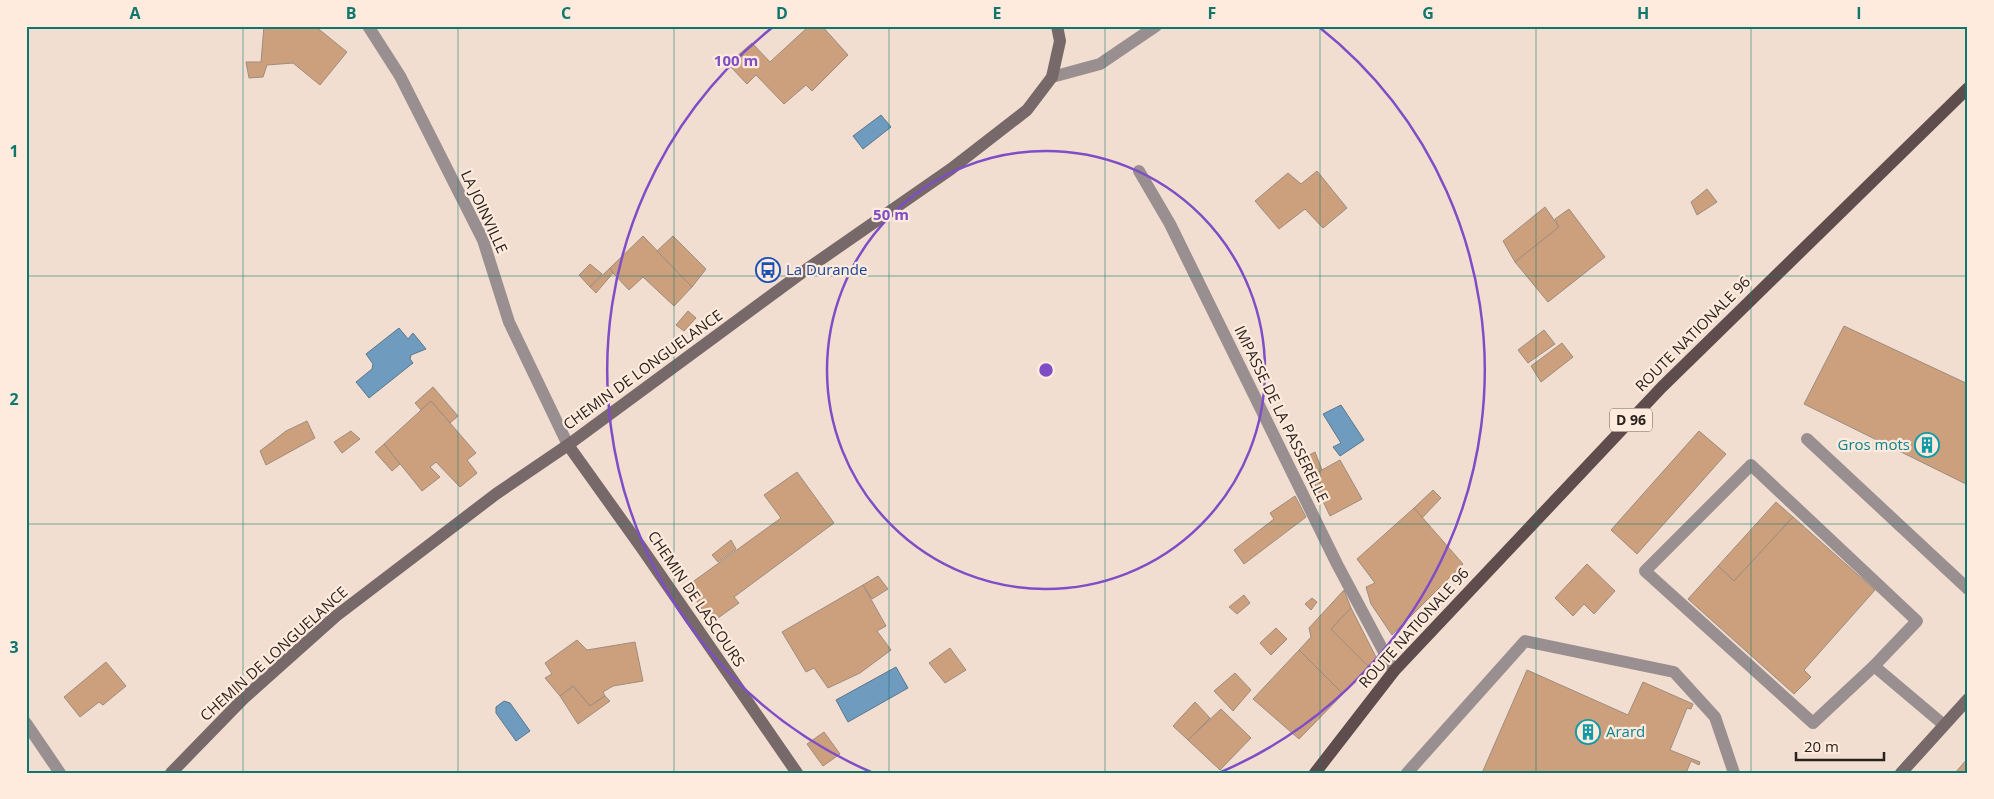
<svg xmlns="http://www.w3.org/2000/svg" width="1994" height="799" font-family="'Open Sans',sans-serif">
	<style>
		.water { fill: #6e9bbe; stroke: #59778e }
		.building { fill: #cda07d; stroke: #9e8c7f }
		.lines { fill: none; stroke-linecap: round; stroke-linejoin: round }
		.lane { stroke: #9a8f90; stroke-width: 12 }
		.street { stroke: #9a8f90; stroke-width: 12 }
		.secondary { stroke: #776869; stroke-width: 12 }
		.primary { stroke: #5f4d4d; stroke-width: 12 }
		.grid { fill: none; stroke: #0f766e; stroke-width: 1; stroke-opacity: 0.55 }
		.ring { fill: none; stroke: #7f4ec6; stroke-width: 2.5 }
		.labels { text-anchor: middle; stroke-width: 4.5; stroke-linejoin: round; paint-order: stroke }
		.shield { fill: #feebdd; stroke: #695e57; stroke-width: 1 }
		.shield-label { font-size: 14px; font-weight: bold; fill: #29221d }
		.street-label { font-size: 15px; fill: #29221d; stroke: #feebdd }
		.transit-label { font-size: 15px; fill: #164399; stroke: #feebdd; text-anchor: start }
		.culture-label { font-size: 15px; fill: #0d838f; stroke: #feebdd; text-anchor: end }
		.centre { fill: #7f4ec6; stroke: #feebdd; stroke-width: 2.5 }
		.ring-label { font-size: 15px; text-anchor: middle; font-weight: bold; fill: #7f4ec6; stroke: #feebdd; stroke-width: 4.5; stroke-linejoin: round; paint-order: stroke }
		.neatline { fill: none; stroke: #0f766e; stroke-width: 2 }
		.grid-label { font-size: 16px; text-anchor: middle; font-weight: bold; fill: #0f766e }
	</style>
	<rect width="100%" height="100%" fill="#f1ded0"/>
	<g class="water">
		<path d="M881,115l10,12 -28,22 -10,-13z"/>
		<path d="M399,328l9,11 5,-6 13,16 -15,6 -1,4 3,4 -44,35 -13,-16 16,-13 1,-5 -7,-10z"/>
		<path d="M1341,405l23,35 -24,16 -7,-9 8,-4 -18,-29z"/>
		<path d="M896,667l12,21 -60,34 -12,-22z"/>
		<path d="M504,701l6,2 20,28 -14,10 -20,-28v-6z"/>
	</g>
	<g class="building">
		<path d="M264,26h51l32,26 -27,33 -27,-22 -26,2 -4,12 -14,1 -3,-16h15z"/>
		<path d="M809,26h13l26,29 -36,36 -6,-6 -22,19 -28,-29 -9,9 -19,-20 24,-21 18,19z"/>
		<path d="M1317,171l30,37 -24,20 -18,-19 -26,20 -24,-28 33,-28 13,11z"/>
		<path d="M1707,189l10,13 -20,13 -6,-13z"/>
		<path d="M1545,207l14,20 -44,35 -12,-21z"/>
		<path d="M1569,209l36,48 -57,45 -33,-40 44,-35 -4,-8z"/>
		<path d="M643,236l49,51 -18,19 -31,-29 -14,13 -16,-17 -3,-5z"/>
		<path d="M673,236l33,33 -14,18 -35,-36z"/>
		<path d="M590,264l12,10 -12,13 -11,-12z"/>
		<path d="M610,268l3,5 -17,20 -6,-6z"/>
		<path d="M688,311l8,7 -12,13 -8,-6z"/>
		<path d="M1844,326l124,58v101l-164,-81z"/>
		<path d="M1544,330l11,14 -27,19 -10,-13z"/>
		<path d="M1562,343l11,14 -32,25 -10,-16z"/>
		<path d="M433,387l25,29 -8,7 -19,-22 -10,9 -6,-7z"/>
		<path d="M431,401l45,52 -9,7 10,13 -17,14 -24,-25 -6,5 10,10 -18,14 -38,-47z"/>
		<path d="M307,421l8,17 -49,27 -6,-14 26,-20z"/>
		<path d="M351,431l9,8 -18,14 -8,-11z"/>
		<path d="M1699,431l27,23 -89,100 -26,-24z"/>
		<path d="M384,444l16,20 -8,7 -17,-19z"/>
		<path d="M1315,452l7,18 -11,6 -9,-17z"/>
		<path d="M1340,460l22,39 -32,17 -19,-40z"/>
		<path d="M797,472l37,51 -100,74 5,6 -28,20 -24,-37 94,-68 -17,-23z"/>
		<path d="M1433,490l8,8 -19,20 -8,-10z"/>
		<path d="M1295,496l11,21 -62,47 -10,-14 40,-31 -4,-6z"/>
		<path d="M1776,502l17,15 -59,64 -16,-15z"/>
		<path d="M1414,508l49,56 -71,71 -21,-31 -5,-17 9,-4 -18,-24z"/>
		<path d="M1793,517l82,73 -71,80 7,7 -17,17 -106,-95 30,-33 16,15z"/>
		<path d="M731,540l5,9 -18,13 -6,-7z"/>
		<path d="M1587,564l28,27 -21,23 -10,-10 -11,12 -18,-18z"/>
		<path d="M878,576l10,13 -16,10 -9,-14z"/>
		<path d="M863,585l23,41 -9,5 14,19 -31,23 -32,15 -14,-20 -8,4 -24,-40z"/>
		<path d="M1344,590l7,18 -20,21 37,37 -25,28 -44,-44 12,-13 -2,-9z"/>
		<path d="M1244,595l6,8 -13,11 -8,-7z"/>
		<path d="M1312,598l5,4 -6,8 -6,-6z"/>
		<path d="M1351,608l26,51 -9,7 -37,-37z"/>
		<path d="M1276,628l11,11 -16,16 -11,-12z"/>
		<path d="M577,640l10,10 48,-8 8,39 -30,5 -10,6 2,4 -15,10 -17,-20 -13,10 -15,-18 7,-4 -7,-11z"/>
		<path d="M950,648l16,22 -21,13 -16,-20z"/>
		<path d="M1299,650l44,44 -44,45 -46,-40z"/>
		<path d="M106,662l20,24 -23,19 -4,-3 -19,15 -16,-20z"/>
		<path d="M1527,670l101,45 15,-33 50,22 -2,5 -4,-1 -17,42 30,12 -1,3 -8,-4 -5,12h-204z"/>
		<path d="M1235,673l16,17 -18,21 -19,-20z"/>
		<path d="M573,686l17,20 15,-10 5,5 -32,23 -18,-28z"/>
		<path d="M1195,702l15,16 -22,22 -15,-14z"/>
		<path d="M1221,709l30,29 -31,32 -32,-30z"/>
		<path d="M824,732l16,22 -17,12 -16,-22z"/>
		<path d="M1968,758v15h-13z"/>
	</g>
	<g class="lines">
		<g class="lane">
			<path d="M368,26l32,50 83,164 26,82 59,123"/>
			<path d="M1807,439l161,150"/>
			<path d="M1751,465l166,156 -43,45 -61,57 -168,-152z"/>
			<path d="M1874,666l70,59"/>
			<path d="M1407,773l118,-132 149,31 41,45 19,56"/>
		</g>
		<g class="street">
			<path d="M1052,77l48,-13 56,-38"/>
			<path d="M1139,171l31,53 167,340 57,107"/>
			<path d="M26,723l34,50"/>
		</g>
		<g class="secondary">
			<path d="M568,445l73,102 156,226"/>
			<path d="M171,773l72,-74 93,-83 160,-122 72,-49 239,-176 144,-100 76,-59 25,-33 8,-36 -3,-15"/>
			<path d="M1901,773l67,-74"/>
		</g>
		<path class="primary" d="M1315,773l79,-102 268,-284 306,-299"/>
	</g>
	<path class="grid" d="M243,26v747M458,26v747M674,26v747M889,26v747M1105,26v747M1320,26v747M1536,26v747M1751,26v747M26,276h1942M26,524h1942"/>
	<g class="ring">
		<circle cx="1046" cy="370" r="219"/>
		<path d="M871 772A438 438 0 0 1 773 27M1319 27A438 438 0 0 1 1221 772"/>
	</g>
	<defs>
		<symbol id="bus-ring" viewBox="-11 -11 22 22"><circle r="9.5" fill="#feebdd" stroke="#1a4fb4" stroke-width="1.5"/><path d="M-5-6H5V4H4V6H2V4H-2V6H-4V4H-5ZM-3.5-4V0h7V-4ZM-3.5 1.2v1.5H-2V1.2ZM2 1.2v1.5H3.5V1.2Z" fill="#1a4fb4"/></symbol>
		<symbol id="building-ring" viewBox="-11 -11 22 22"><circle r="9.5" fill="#feebdd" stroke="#0f9aa8" stroke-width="1.5"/><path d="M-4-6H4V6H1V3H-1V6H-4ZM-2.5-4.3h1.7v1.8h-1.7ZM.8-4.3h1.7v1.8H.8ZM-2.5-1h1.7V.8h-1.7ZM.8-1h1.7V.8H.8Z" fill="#0f9aa8"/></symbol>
	</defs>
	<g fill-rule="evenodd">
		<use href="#bus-ring" x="754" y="256" width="28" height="28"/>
		<use href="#building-ring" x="1913" y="431" width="28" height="28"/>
		<use href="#building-ring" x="1574" y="718" width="28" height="28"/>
	</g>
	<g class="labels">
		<rect class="shield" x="1610" y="408.5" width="42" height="23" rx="4"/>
		<g class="shield-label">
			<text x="1631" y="425">D 96</text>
		</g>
		<g class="street-label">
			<text transform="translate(484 212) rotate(65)" y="5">LA JOINVILLE</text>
			<text transform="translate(1693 334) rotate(-45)" y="5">ROUTE NATIONALE 96</text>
			<text transform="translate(643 370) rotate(-36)" y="5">CHEMIN DE LONGUELANCE</text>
			<text transform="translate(1281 414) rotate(64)" y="5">IMPASSE DE LA PASSERELLE</text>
			<text transform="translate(696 599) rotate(56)" y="5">CHEMIN DE LASCOURS</text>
			<text transform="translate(1414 628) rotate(-48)" y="5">ROUTE NATIONALE 96</text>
			<text transform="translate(274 654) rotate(-42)" y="5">CHEMIN DE LONGUELANCE</text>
		</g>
		<g class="transit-label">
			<text x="786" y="275">La Durande</text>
		</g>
		<g class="culture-label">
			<text x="1910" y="450">Gros mots</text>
			<text x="1606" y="737" text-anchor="start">Arard</text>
		</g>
	</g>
	<circle cx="1046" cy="370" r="8" class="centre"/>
	<g class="ring-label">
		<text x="736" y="66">100 m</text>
		<text x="891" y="220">50 m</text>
	</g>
	<rect width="1994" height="799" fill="none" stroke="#feebdd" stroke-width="55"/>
	<path d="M1796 752v8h88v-8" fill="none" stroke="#29221d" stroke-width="2.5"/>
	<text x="1804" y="752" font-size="15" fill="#29221d" stroke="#feebdd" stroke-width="4" paint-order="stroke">20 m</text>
	<rect x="28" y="28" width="1938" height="744" class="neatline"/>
	<g class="grid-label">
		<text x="135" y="19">A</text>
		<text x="351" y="19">B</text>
		<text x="566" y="19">C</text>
		<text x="782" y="19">D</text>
		<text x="997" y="19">E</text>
		<text x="1212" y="19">F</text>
		<text x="1428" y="19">G</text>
		<text x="1643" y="19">H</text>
		<text x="1859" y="19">I</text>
		<text x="14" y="157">1</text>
		<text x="14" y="405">2</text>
		<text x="14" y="653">3</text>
	</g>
</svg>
